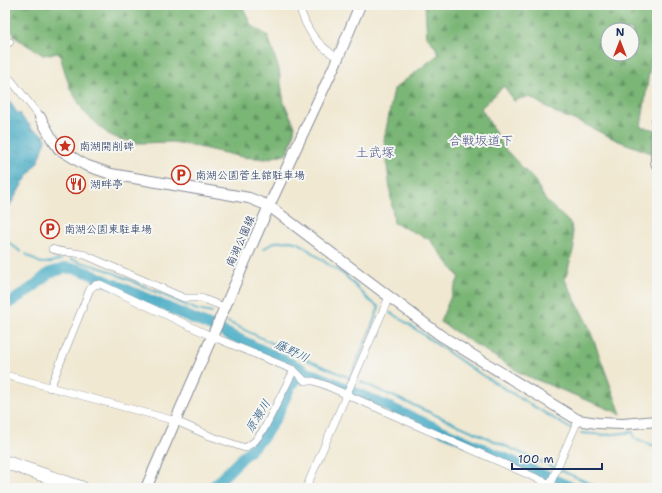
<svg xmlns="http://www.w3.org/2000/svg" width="662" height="493" font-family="'Shantell Sans','Klee One',sans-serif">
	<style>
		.forest { fill: url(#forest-firs); stroke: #4a726a; fill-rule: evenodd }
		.water { fill: url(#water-ripples); stroke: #306c91 }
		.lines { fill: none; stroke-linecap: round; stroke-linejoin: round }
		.stream { stroke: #44aac4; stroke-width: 2 }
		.river { stroke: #44aac4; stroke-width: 11 }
		.street-casing { stroke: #868c98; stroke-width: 8 }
		.secondary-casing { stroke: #868c98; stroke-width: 12 }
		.highway-casing { stroke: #868c98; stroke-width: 14 }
		.street { stroke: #fff; stroke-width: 7 }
		.secondary { stroke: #fff; stroke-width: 10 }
		.highway { stroke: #fff; stroke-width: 13 }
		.labels { text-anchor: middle; stroke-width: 4; stroke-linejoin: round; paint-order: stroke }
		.poi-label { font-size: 11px; fill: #1b2f5e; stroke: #f6f6f2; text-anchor: start }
		.street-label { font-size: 11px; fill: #1b2f5e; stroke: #f6f6f2 }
		.water-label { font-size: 12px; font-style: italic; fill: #295a82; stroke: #f6f6f2 }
		.quarter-label { font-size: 13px; fill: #52588d; stroke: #f6f6f2 }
	</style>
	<defs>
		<pattern id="forest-firs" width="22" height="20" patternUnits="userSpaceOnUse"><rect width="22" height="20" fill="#7ab676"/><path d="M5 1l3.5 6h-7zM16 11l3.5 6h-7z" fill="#639464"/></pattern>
		<pattern id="water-ripples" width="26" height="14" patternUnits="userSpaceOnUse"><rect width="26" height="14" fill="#44aac4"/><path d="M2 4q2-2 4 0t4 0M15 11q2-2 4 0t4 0" fill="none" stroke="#388ba2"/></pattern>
	</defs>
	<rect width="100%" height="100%" fill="#f6f6f2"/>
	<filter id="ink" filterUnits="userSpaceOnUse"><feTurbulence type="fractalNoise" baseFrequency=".025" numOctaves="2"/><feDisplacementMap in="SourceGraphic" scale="8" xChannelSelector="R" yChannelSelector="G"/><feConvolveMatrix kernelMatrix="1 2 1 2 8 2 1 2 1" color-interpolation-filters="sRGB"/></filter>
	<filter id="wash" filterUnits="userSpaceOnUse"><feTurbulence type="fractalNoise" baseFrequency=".012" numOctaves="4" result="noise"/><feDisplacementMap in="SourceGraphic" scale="16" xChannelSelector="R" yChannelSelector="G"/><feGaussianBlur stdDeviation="0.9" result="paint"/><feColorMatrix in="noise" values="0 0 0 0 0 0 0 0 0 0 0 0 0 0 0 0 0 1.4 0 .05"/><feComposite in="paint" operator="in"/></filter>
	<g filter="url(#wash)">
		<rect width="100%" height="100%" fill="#f0e8d1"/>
		<g class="forest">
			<path d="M5,5h237l9,20 17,11 11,34 5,33 11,23 -3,15 -5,12 -21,6 -24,-2 -57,-13 -12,-2 -35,1 -19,-4 -11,-5 -24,-22 -14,-24 -11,-35 -16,2 -27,-17 -11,-17z"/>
			<path d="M425,5h232v28l-7,33 -9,61 16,3v25l-41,-15 -34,-17 -24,-9 -28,-17 -8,1 -8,3 -10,-15 -23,22 24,41 30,32 11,20 25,23 3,23 -9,33 23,45 33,89 -99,-40 -82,-52 19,-45 -30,-38 -35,-16 -10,-83 10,-51 45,-35 -5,-9 -7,-7zM608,30h24v24h-24z"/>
		</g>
		<path class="water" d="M5,99l4,1 8,13 4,1v2l7,7 4,6 12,6 2,5 -7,20 -16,23 -18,31z"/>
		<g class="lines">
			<g class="stream">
				<path d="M7,241l14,11"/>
				<path d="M263,249l12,-7 15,-1 9,2 30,22 16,10 25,26 9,6 -11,29 -18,42"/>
				<path d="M26,254c18,13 15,9 35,6"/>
				<path d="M71,259l36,11 90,40 15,3"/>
				<path d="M390,313l8,4 76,53 97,59"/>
				<path d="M228,322l77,37 45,19"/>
				<path d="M361,382l194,86"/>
				<path d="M581,433l25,2 27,-3 1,6 23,9"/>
				<path d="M560,470l40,18"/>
			</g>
			<g class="river">
				<path d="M5,306l28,-19 16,-14 17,-5 11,1 9,3 138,60 76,36 7,5 11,3 255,112"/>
				<path d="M212,488l52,-52 13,-20 13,-29 5,-6 12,-8"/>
			</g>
		</g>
	</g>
	<g filter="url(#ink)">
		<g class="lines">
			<defs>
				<g id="street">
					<path d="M299,5c7,25 17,39 39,53"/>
					<path d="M5,45l5,-3"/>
					<path d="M5,76l6,4 29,37"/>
					<path d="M52,249c11,4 22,3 33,6l99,43h17l23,9"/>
					<path d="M5,375l171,46 34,15 35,12 10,-7 9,-12 30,-59"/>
					<path d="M50,388l40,-99 5,-4 5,-1 111,52 83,34 11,11h9l11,4 234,103"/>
					<path d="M550,484l28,-64"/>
					<path d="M306,488l83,-191"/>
				</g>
				<g id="secondary">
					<path d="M40,117l12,22 7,10 26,16 26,9 138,24 20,8 171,129 138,85 19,3 26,1 34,-3"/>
					<path d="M657,120l-1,42 1,3"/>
					<path d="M146,488l123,-282 69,-148 22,-53"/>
				</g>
				<path id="highway" d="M5,462l77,26"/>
			</defs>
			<use href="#street" class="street-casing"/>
			<use href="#secondary" class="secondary-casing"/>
			<use href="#highway" class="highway-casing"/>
			<use href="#street" class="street"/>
			<use href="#secondary" class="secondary"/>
			<use href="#highway" class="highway"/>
		</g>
	</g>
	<defs>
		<symbol id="sight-ring" viewBox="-11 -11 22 22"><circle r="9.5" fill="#f6f6f2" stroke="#c8321e" stroke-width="1.5"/><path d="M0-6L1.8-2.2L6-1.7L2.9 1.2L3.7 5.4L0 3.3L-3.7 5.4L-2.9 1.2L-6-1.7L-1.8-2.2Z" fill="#c8321e"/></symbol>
		<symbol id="parking-ring" viewBox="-11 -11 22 22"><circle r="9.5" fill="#f6f6f2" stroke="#c8321e" stroke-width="1.5"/><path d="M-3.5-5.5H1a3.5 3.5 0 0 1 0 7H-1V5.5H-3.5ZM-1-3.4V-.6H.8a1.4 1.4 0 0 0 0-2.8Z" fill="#c8321e"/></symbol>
		<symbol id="restaurant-ring" viewBox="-11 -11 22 22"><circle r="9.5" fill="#f6f6f2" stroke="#c8321e" stroke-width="1.5"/><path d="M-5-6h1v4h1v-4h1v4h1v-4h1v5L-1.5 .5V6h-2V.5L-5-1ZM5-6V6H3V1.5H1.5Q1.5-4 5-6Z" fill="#c8321e"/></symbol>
	</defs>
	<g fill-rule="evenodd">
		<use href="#sight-ring" x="54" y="135" width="22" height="22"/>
		<use href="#parking-ring" x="170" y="164" width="22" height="22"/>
		<use href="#restaurant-ring" x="65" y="173" width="22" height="22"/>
		<use href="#parking-ring" x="39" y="218" width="22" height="22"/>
	</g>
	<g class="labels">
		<g class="poi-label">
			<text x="79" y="150">南湖開削碑</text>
			<text x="195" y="179">南湖公園菅生舘駐車場</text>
			<text x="90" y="188">湖畔亭</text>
			<text x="64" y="233">南湖公園東駐車場</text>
		</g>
		<g class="street-label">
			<text transform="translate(240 241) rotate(-66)" y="4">南湖公園線</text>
		</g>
		<g class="water-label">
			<text transform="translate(292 351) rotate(26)" y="4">藤野川</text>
			<text transform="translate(258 416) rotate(-58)" y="4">原瀬川</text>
		</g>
		<g class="quarter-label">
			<text x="481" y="145">合戦坂道下</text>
			<text x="375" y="157">土武塚</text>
		</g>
	</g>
	<rect width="662" height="493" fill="none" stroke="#f6f6f2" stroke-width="20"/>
	<g transform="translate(620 42)"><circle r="19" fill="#f6f6f2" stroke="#9ea6b7"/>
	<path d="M0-3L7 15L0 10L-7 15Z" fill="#c8321e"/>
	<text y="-6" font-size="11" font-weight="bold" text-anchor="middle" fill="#1b2f5e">N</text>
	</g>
	<path d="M512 463v6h90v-6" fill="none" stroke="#1b2f5e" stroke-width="2"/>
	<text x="518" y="463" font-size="12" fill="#1b2f5e" stroke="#f6f6f2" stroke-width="3" paint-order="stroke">100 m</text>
</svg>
